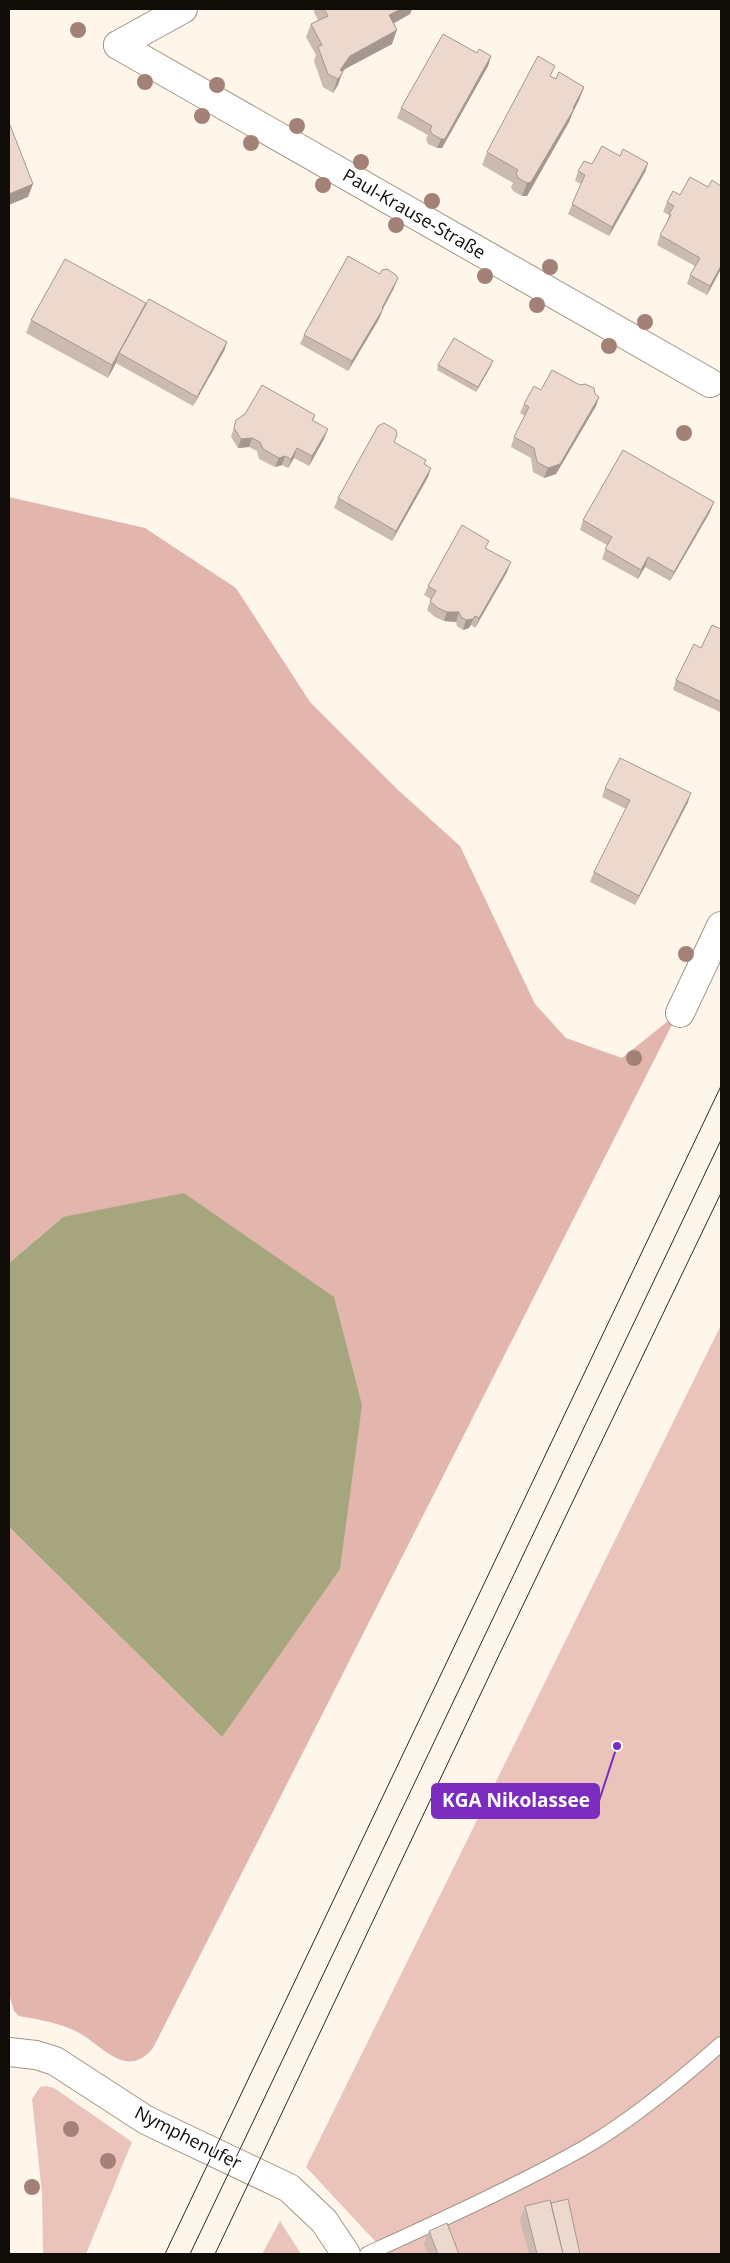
<svg xmlns="http://www.w3.org/2000/svg" width="730" height="2263" font-family="'Open Sans',sans-serif">
	<style>
		.green { fill: #eac3bb }
		.forest { fill: #e3b6ad }
		.water { fill: #a6a67e }
		.lines { fill: none; stroke-linecap: round; stroke-linejoin: round }
		.lane-casing { stroke: #a39586; stroke-width: 16 }
		.street-casing { stroke: #a39586; stroke-width: 30 }
		.lane { stroke: #fff; stroke-width: 14 }
		.street { stroke: #fff; stroke-width: 28 }
		.tram { stroke: #2d2823; stroke-width: 1 }
		.tree { fill: #a48177 }
		.wall { fill: #cbbab0 }
		.shaded-wall { fill: #a59790 }
		.building { fill: #ecd8cd; stroke: #a59790 }
		.labels { text-anchor: middle; stroke-width: 4; stroke-linejoin: round; paint-order: stroke }
		.street-label { font-size: 18px; fill: #100c07; stroke: #fff }
		.leader { fill: none; stroke: #7b2cbf; stroke-width: 2 }
		.callout-dot { fill: #7b2cbf; stroke: #fff; stroke-width: 2 }
		.callout { fill: #7b2cbf; stroke: #7b2cbf; stroke-width: 2 }
		.callout-label { font-size: 19px; text-anchor: middle; font-weight: bold; fill: #fff }
	</style>
	<rect width="100%" height="100%" fill="#fef5eb"/>
	<g class="green">
		<path d="M721,1325v927l-1,2h-333l-81,-87z"/>
		<path d="M46,2086l8,2 78,54 -46,112h-43l-1,-60 -10,-95 8,-12z"/>
		<path d="M280,2221l21,33h-39z"/>
	</g>
	<path class="forest" d="M9,497l136,31 91,60 74,114 87,87 63,57 75,158 31,34 56,20 56,-45 -525,1035c-29,35 -53,-8 -82,-19 -17,-7 -35,-10 -52,-13l-5,-5 -5,-17v-467l213,210 -159,-520 -54,46z"/>
	<path class="water" d="M184,1193l150,104 28,108 -22,164 -118,168 -213,-210v-264l54,-46z"/>
	<g class="lines">
		<defs>
			<path id="lane" d="M367,2254c72,-33 145,-66 215,-105 49,-28 97,-68 139,-105"/>
			<g id="street">
				<path d="M118,45l592,338"/>
				<path d="M118,45l65,-36"/>
				<path d="M680,1013l41,-87"/>
				<path d="M9,2052l27,3 19,6 91,59 143,68 35,33 22,33"/>
			</g>
		</defs>
		<use href="#lane" class="lane-casing"/>
		<use href="#street" class="street-casing"/>
		<use href="#lane" class="lane"/>
		<use href="#street" class="street"/>
		<g class="tram">
			<path d="M165,2254l556,-1168"/>
			<path d="M190,2254l531,-1114"/>
			<path d="M215,2254l286,-603 220,-458"/>
		</g>
	</g>
	<g class="tree">
		<circle cx="78" cy="30" r="8"/>
		<circle cx="145" cy="82" r="8"/>
		<circle cx="217" cy="85" r="8"/>
		<circle cx="202" cy="116" r="8"/>
		<circle cx="297" cy="126" r="8"/>
		<circle cx="251" cy="143" r="8"/>
		<circle cx="361" cy="162" r="8"/>
		<circle cx="323" cy="185" r="8"/>
		<circle cx="432" cy="201" r="8"/>
		<circle cx="396" cy="225" r="8"/>
		<circle cx="550" cy="267" r="8"/>
		<circle cx="485" cy="276" r="8"/>
		<circle cx="537" cy="305" r="8"/>
		<circle cx="645" cy="322" r="8"/>
		<circle cx="609" cy="346" r="8"/>
		<circle cx="684" cy="433" r="8"/>
		<circle cx="686" cy="954" r="8"/>
		<circle cx="634" cy="1058" r="8"/>
		<circle cx="71" cy="2129" r="8"/>
		<circle cx="108" cy="2161" r="8"/>
		<circle cx="32" cy="2187" r="8"/>
	</g>
	<g class="wall">
		<path d="M315,9h97l-2,5 -17,9 -1,21 -47,25 -3,4 -4,12 -5,8 -10,-6 -9,-26 2,-6 -10,-18 5,-13 7,-4 -4,-8z"/>
		<path d="M477,53l14,3 -3,10 -46,82h-5l-9,-4 -2,-5 2,-4 -31,-17 4,-10z"/>
		<path d="M551,76l5,3 28,8 -5,13 -6,12 -4,10 -42,74h-5l-9,-5 -2,-4 2,-4 -31,-18 5,-13z"/>
		<path d="M620,156l28,7 -3,9 -36,64 -41,-22 13,-30 -6,-3 3,-10 14,-7z"/>
		<path d="M721,186v83l-14,26 -20,-11 3,-9 5,-9 -38,-21 3,-10 7,-11h-1l3,-9 -6,-3 4,-10 13,-7 28,-8z"/>
		<path d="M394,288l-11,21 -4,10 -31,52 -48,-27 4,-9z"/>
		<path d="M146,303l81,39 -3,9 -31,55 -77,-43 -8,15 -82,-45 5,-13z"/>
		<path d="M438,365l53,1 -15,26 -39,-22z"/>
		<path d="M541,390l54,4 4,3 -3,9 -40,68 -12,4 -11,-6 -2,-14 -20,-11 3,-10 11,-21 -5,-3 4,-9z"/>
		<path d="M245,414l70,1 -2,6 11,18 -15,27 -15,-8 -6,10 -6,-3 -7,2 -16,-8 -2,-8 -8,-4 -11,1 -7,-11 5,-17z"/>
		<path d="M397,435l-3,8 31,21 3,13 -36,64 -58,-33 4,-10z"/>
		<path d="M710,512l-40,69 -25,-14 -7,12 -36,-20 5,-14 -27,-15 3,-10z"/>
		<path d="M486,548l21,24 -32,56 -4,-3 -2,3 -6,2 -6,-4 -1,-4 -12,-1 -9,-4 -8,-7 4,-11 -7,-4 4,-9z"/>
		<path d="M721,629v80l-1,3 -47,-22 3,-10 25,-32z"/>
		<path d="M605,788l83,14 -53,103 -45,-23 4,-10 32,-63 -24,-12z"/>
		<path d="M551,2203l29,51h-51l-9,-34 5,-14z"/>
		<path d="M429,2231l30,23h-31l-4,-10z"/>
	</g>
	<g class="shaded-wall">
		<path d="M401,9h11l-2,5 -26,15 5,-14z"/>
		<path d="M397,30l-5,14 -47,25 -3,4 -4,12 -5,8 7,-23 10,-14z"/>
		<path d="M491,56l-3,10 -46,82h-5l4,-9z"/>
		<path d="M584,87l-5,13 -6,12 -4,10 -42,74h-5l5,-13 46,-75z"/>
		<path d="M648,163l-3,9 -36,64 3,-9z"/>
		<path d="M33,184l-5,13 -19,8v-11z"/>
		<path d="M721,266v3l-14,26 3,-9z"/>
		<path d="M398,278l-4,10 -13,24 2,-3 -4,10 -31,52 4,-10z"/>
		<path d="M146,303l-27,50 -3,10 -8,15 4,-13z"/>
		<path d="M227,342l-3,9 -31,55 4,-9z"/>
		<path d="M493,361l-2,5 -15,26 2,-5z"/>
		<path d="M599,397l-3,9 -40,68 -12,4 4,-10z"/>
		<path d="M328,429l-4,10 -15,27 3,-10z"/>
		<path d="M252,438l-3,9 -11,1 3,-9z"/>
		<path d="M297,448l-3,10 -6,10 3,-9z"/>
		<path d="M285,456l-3,9 -7,2 4,-9z"/>
		<path d="M431,468l-3,9 -36,64 4,-10z"/>
		<path d="M714,502l-4,10 -40,69 4,-9z"/>
		<path d="M648,557l-3,10 -7,12 3,-9z"/>
		<path d="M511,562l-4,10 -32,56 4,-10z"/>
		<path d="M447,612h12l-3,10 -12,-1z"/>
		<path d="M475,616l-6,12 -6,2 3,-10z"/>
		<path d="M691,793l-3,9 -53,103 4,-9z"/>
	</g>
	<g class="building">
		<path d="M324,9h77l-12,6 8,15 -47,26 -10,14 3,2 -5,7 -10,-5 -10,-27 4,-2 -11,-21 17,-8z"/>
		<path d="M443,34l34,19 2,-4 12,7 -46,83h-4l-9,-5 -2,-4 2,-4 -31,-18z"/>
		<path d="M538,56l17,10 -5,10 6,3 3,-7 25,15 -11,21 1,1 -43,73 -4,1 -9,-5 -2,-5 2,-3 -31,-18z"/>
		<path d="M9,125h1l23,59 -24,10z"/>
		<path d="M602,146l18,10 3,-7 25,14 -36,64 -40,-23 13,-29 -7,-4 6,-10 8,3z"/>
		<path d="M690,177l18,10 4,-7 9,6v80l-11,20 -20,-11 10,-17 -40,-23 11,-20 -2,-1 5,-8 -7,-4 6,-11 7,4z"/>
		<path d="M348,256l32,18 2,-4 5,-1 9,6 2,3 -16,30 1,1 -31,52 -48,-26z"/>
		<path d="M65,259l81,44 -34,62 -81,-45z"/>
		<path d="M149,299l78,43 -30,55 -78,-44z"/>
		<path d="M454,338l39,23 -15,26 -40,-22z"/>
		<path d="M552,370l28,15 5,-1 9,4 1,6 4,3 -39,67 -12,4 -11,-6 -3,-14 -20,-11 15,-30 -5,-3 10,-18 7,4z"/>
		<path d="M262,385l53,30 -3,5 16,9 -16,27 -15,-8 -6,11 -6,-3 -6,2 -16,-9 -3,-7 -8,-4 -11,1 -7,-11 2,-8 9,-6z"/>
		<path d="M384,423l12,7 1,5 -3,7 32,18 -2,4 7,4 -35,63 -58,-33 40,-72z"/>
		<path d="M623,450l91,52 -40,70 -26,-15 -7,13 -36,-21 7,-12 -29,-17z"/>
		<path d="M462,525l27,16 -4,7 26,14 -32,56 -4,-2 -2,3 -7,1 -5,-3 -2,-5h-12l-9,-4 -8,-7 6,-10 -8,-5z"/>
		<path d="M712,625l9,4v73l-45,-22 18,-36 7,4z"/>
		<path d="M620,758l71,35 -52,103 -45,-24 36,-72 -25,-12z"/>
		<path d="M568,2199l12,55h-17l-12,-51z"/>
		<path d="M550,2200l13,54h-26l-12,-48z"/>
		<path d="M447,2223l12,31h-21l-9,-23z"/>
	</g>
	<g class="labels">
		<g class="street-label">
			<text transform="translate(414 214) rotate(30)" y="6">Paul-Krause-Straße</text>
			<text transform="translate(188 2138) rotate(27)" y="6">Nymphenufer</text>
		</g>
	</g>
	<path class="leader" d="M617 1746L599 1801"/>
	<circle class="callout-dot" cx="617" cy="1746" r="5"/>
	<rect class="callout" x="432" y="1784" width="167" height="34" rx="5"/>
	<g class="callout-label">
		<text x="516" y="1807">KGA Nikolassee</text>
	</g>
	<rect width="730" height="2263" fill="none" stroke="#100c07" stroke-width="20"/>
</svg>
